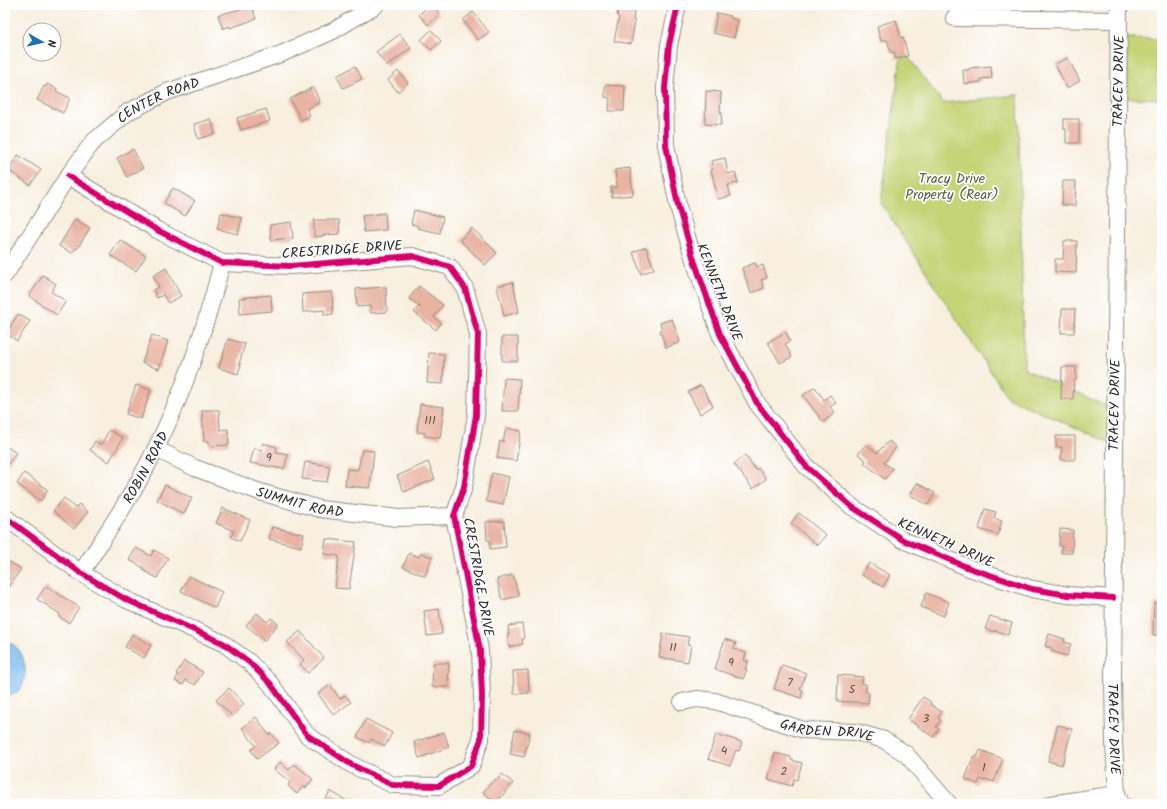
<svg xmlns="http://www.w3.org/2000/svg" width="1167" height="809" font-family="Kalam,sans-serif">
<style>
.green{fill:#c4d476;stroke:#788050}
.water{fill:#7cbcf0;stroke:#54748e}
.building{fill:#e9b2a1}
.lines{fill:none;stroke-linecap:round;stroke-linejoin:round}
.minor-casing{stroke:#928d84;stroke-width:18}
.minor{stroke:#fff;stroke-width:16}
.cycleway-casing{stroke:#fff;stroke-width:8}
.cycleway{stroke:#d6006c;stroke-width:6}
.labels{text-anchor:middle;stroke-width:3.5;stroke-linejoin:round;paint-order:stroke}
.number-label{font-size:12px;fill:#5a4d48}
.street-label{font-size:14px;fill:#2b2b2b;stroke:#fff}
.park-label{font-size:14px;fill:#595e42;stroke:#fff}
</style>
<rect width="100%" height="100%" fill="#fff"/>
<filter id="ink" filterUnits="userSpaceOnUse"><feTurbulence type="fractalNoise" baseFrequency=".025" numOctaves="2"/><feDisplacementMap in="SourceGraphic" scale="8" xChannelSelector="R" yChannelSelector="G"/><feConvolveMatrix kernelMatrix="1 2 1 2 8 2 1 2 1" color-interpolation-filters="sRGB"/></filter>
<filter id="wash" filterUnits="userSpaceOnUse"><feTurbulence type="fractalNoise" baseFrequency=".012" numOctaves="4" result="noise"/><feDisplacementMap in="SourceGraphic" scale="16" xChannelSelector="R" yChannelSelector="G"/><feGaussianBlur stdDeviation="0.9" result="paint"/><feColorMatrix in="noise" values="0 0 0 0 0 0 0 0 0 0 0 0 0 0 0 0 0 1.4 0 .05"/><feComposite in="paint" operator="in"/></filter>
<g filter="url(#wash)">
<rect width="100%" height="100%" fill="#f8efde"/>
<path class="green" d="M1127,38L1162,39V99L1127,98Z
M902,49L943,103L1018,95L1024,369L1113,409V444L1008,398L881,203Z"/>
<path class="water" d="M5,643C8,643 12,643 14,645C30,657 30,697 5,696Z"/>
<g id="blocks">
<path class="building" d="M429,5H432L440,14L428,25L419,15Z
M619,5H635L633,20L635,21L631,44L614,41L619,17L617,16Z
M252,6L256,19L230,28V26L223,29L218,15Z
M473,12L489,32L478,40L463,20Z
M717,13L731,16V18L738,20L734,38L713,33Z
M896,20L901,38L903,37L908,56L896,59L894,52L891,53L887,40L881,41L877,26Z
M431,30L441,41L431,50L421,40Z
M400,34L411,48L387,66L376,52Z
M1068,58L1080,81L1067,88L1055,64Z
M355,66L362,79L343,88L337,76Z
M991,66L992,78L981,79V82L964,84L963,70H969L970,68Z
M398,71L408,83L398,92L388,80Z
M47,84L57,89L56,91L70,98L63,113L37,100L44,86L46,87Z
M605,85L625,86L624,111H609L610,98L605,97Z
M313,87L320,102L307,109L310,116L301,120L290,99Z
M706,91L721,92L720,112H722L721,125L705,124Z
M266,109L270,121L241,130L237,118Z
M211,119L215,134L198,139L194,124Z
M1064,119H1079V143H1066V129H1064Z
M133,149L143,168L127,177L117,158Z
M18,155L41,170L30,185L8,170Z
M725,158L728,174L735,172L738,183L728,185L731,196L718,199L711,169H713L711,161Z
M630,168L633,195L612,197L611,187H617L615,170Z
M1063,181H1076L1075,206L1062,205Z
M173,188L195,201L185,216L164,203Z
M414,210L443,217L440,233L417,228L418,226L411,224Z
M221,213L242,218L238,234L217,229Z
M385,213L386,230L364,232L362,216Z
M75,219L90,228L77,249L76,248L72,253L59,246Z
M314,220H339L340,234L323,235V236L314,237Z
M291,222L293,238L271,240L270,225Z
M472,228L497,253L485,265L460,240Z
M120,240L146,256L136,271L110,255Z
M1064,241H1077L1076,273L1055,272V259H1063Z
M646,247L654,269L641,274L633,252Z
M755,263L757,267L763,265L767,278L761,280L764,288L751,293L742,268Z
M166,268L181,296L168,303L163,295L157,298L153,290L159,287L153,276Z
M43,275L56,284L51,292L66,301L57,315L29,296Z
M513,282L519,312L504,316L497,286Z
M419,286L443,305L434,317L441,323L436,330L414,312L419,306L421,308L409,298Z
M386,287L387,312L371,313V306L357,307L356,289Z
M332,292L333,314L324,315V310L303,312L302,294Z
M271,295L272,311L240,314L239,298Z
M1062,309H1075L1074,333H1061Z
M18,314L30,321L17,341L6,333Z
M672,319L680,342L666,348L660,331L662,330L660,323Z
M786,332L790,341L785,344L792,357L780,363L768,342Z
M152,335L168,341L159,369L142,363Z
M502,337H518V361H502Z
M228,339L245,344L239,364H241L238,374L219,368Z
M429,353L444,354L443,384L427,383Z
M1062,367H1076V381H1074L1073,399H1061Z
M504,378L520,379L518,411H502Z
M136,385L151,390L141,419L126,414Z
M701,385L713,406L700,414L688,392Z
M815,387L824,400L830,395L836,403L830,407L835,413L823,422L803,395Z
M420,404L444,407L440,438L425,436V433L417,432Z
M202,410H219L220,430L228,429L229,445L209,446V441H204Z
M506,428L521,431L516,461L497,458L500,441L503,442Z
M109,430L123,438L109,462L90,450L95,441L101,445Z
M1056,436H1075V460H1061L1062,447H1056Z
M889,441L896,447L884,463L893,469L885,479L864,463L866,461L858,454L866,444L877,453Z
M263,443L277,447L276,452L288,454L284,469L250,463L254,448L262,450Z
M5,445L16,453L5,468Z
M362,450L374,451L370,488L345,486L347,469L358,470Z
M745,455L756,470L758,468L766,479L753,489L734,464Z
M305,462L330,466L327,482L302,479Z
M428,462L435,479L404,492L397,476Z
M24,473L48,490L41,501L17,484Z
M492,473L509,477L503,505L486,501Z
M917,483L935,493L928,505L910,495Z
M165,485L192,498L184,514L157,500Z
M64,498L75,508L79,504L88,512L74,529L53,511Z
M223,508L250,520L240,541L231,537L234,531L216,523Z
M985,509L996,512L994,518L1002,521L998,535L979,529Z
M799,513L826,535L817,545L791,523Z
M504,521L506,547L490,549V540H487L486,522Z
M272,527L304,534L301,547L269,539Z
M1060,529L1073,530L1072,553H1061L1062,546H1059Z
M326,539L356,542L349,589L335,588L339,556L324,554Z
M136,548L151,556L154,550L168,558L157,578L143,570L144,568L129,560Z
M409,553L419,557L421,553L432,557L425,576L403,567Z
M5,559L21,569L5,593Z
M869,563L890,575L883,587L862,575Z
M513,575L519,596L502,600L497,579Z
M189,576L222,592L215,608L181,591Z
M46,586L79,607L69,623L59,617L60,614L37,599Z
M926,593L949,602L944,616L921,607Z
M1154,603H1162V635H1153Z
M439,609L442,634L427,636L424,611Z
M257,613L267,622L271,618L278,624L264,641L246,625Z
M990,616L1012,623L1008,635L995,630V632L985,629Z
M522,624L524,639H522L523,644L509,647L507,635H509L508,626Z
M300,631L324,658L308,673L300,664L304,660L287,642Z
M663,633L689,637L687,644L691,645L688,662L659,657Z
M132,634L151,645L144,658L125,647Z
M1049,634L1065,639L1064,642L1071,644L1067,656L1051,651L1052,648L1045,646Z
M725,639L736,643L734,649L746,653L744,660L748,661L745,669H747L743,679L715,669Z
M184,661L203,672L195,685L186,680L183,685L175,681L178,675L176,674Z
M433,663H449L448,687H432Z
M782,665L806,673L800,689L803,690L801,698L774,689Z
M528,670L529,693L514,694L513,671Z
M838,675L863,677L862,684H866V692L869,693L868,703L837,701Z
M330,685L340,699L345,695L351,702L334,715L318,694Z
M229,688L244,704L232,716L216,700Z
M923,697L931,702L930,704L942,712L938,718L941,720L936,727L939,729L933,737L908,719Z
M256,717L269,735L271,733L279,743L257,759L251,750L256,746L242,728Z
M366,719L392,733L385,746L371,739L369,743L357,737Z
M1058,725L1072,729L1062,765L1048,761Z
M515,730L530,733L524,757L510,754Z
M444,732L449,747L419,758L414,742Z
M716,734L742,742L739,751L736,750L730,766L708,759Z
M980,750L1003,759L994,782L985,779V781L980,779L978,784L965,779L974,756L977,757Z
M775,753L791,757V760L802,763L797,780L794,779L792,786L768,779Z
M280,762L289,770L294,764L313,779L305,788L303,786L297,794L288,786L290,782L274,769Z
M502,774L513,783L496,803L483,792L495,779L496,781Z
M330,791L352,804H323Z"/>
</g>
</g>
<g filter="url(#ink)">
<use href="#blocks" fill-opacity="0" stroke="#928d84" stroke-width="1"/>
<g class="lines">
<g class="minor-casing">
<g id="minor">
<path d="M678,5L669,45L665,88L666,145L678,206L694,260L720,334L757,403L806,466L851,506L903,540L969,568L1032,589L1068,595L1113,598"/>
<path id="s1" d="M1119,5L1113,678L1114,743L1117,794L1121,804"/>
<path d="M954,18L1118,20"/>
<path id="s2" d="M5,275L68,176L93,142L128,112L167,92L281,54L333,31L376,5"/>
<path id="s3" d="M156,449L195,468L260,492L320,509L398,518L454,516"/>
<path d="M5,517L81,573L125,599L223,643L249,662L270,683L307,735L352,765L393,785L439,786L471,766L481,739L482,695L480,650L454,516L464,487L476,415L478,334L465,288L450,267L412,256L291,266L222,263L157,230L68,176"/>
<path id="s4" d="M81,573C107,532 135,492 156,448C185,390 206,326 222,263"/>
<path id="s5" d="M682,702L697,699L715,701L804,730L856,732L884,740L906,754L949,804"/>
<path d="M1051,804L1117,794"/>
</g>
</g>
<use href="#minor" class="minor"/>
<g class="cycleway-casing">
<path id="cycleway" d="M678,5L669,45L665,88L666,145L678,206L694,260L720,334L757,403L806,466L851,506L903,540L969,568L1032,589L1068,595L1113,598
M5,517L81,573L125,599L223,643L249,662L270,683L307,735L352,765L393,785L439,786L471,766L481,739L482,695L480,650L454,516L464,487L476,415L478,334L465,288L450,267L412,256L291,266L222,263L157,230L68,176"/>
</g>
<use href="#cycleway" class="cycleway"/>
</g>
</g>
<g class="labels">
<g class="number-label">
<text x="430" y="424">111</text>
<text x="269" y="461">9</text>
<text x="673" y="651">11</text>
<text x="731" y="666">9</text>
<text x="790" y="686">7</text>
<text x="852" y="693">5</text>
<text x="926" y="722">3</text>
<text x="724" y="754">4</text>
<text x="984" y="771">1</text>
<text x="784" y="775">2</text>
</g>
<g class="street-label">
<text transform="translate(1118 81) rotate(-89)" y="5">TRACEY DRIVE</text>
<text dy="5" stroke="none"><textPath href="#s2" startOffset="238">CENTER ROAD</textPath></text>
<text transform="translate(342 249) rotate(-4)" y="5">CRESTRIDGE DRIVE</text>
<text transform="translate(720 292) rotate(69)" y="5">KENNETH DRIVE</text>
<text transform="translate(1114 405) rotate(-89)" y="5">TRACEY DRIVE</text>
<text dy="5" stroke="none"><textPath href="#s4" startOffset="124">ROBIN ROAD</textPath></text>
<text dy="5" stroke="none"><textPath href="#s3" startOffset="154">SUMMIT ROAD</textPath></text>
<text transform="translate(946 542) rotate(24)" y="5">KENNETH DRIVE</text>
<text transform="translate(479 577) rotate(80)" y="5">CRESTRIDGE DRIVE</text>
<text dy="5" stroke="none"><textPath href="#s1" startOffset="724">TRACEY DRIVE</textPath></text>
<text dy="5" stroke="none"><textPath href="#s5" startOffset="150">GARDEN DRIVE</textPath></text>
</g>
<g class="park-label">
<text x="952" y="183">Tracy Drive<tspan x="952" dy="16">Property (Rear)</tspan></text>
</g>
</g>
<rect width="1167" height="809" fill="none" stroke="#fff" stroke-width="20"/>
<g transform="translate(42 42) rotate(98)"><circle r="19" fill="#ffffff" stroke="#aaaaaa"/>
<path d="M0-3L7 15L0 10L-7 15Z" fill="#1f6fb2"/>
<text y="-6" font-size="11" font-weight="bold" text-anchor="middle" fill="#2b2b2b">N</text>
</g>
</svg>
